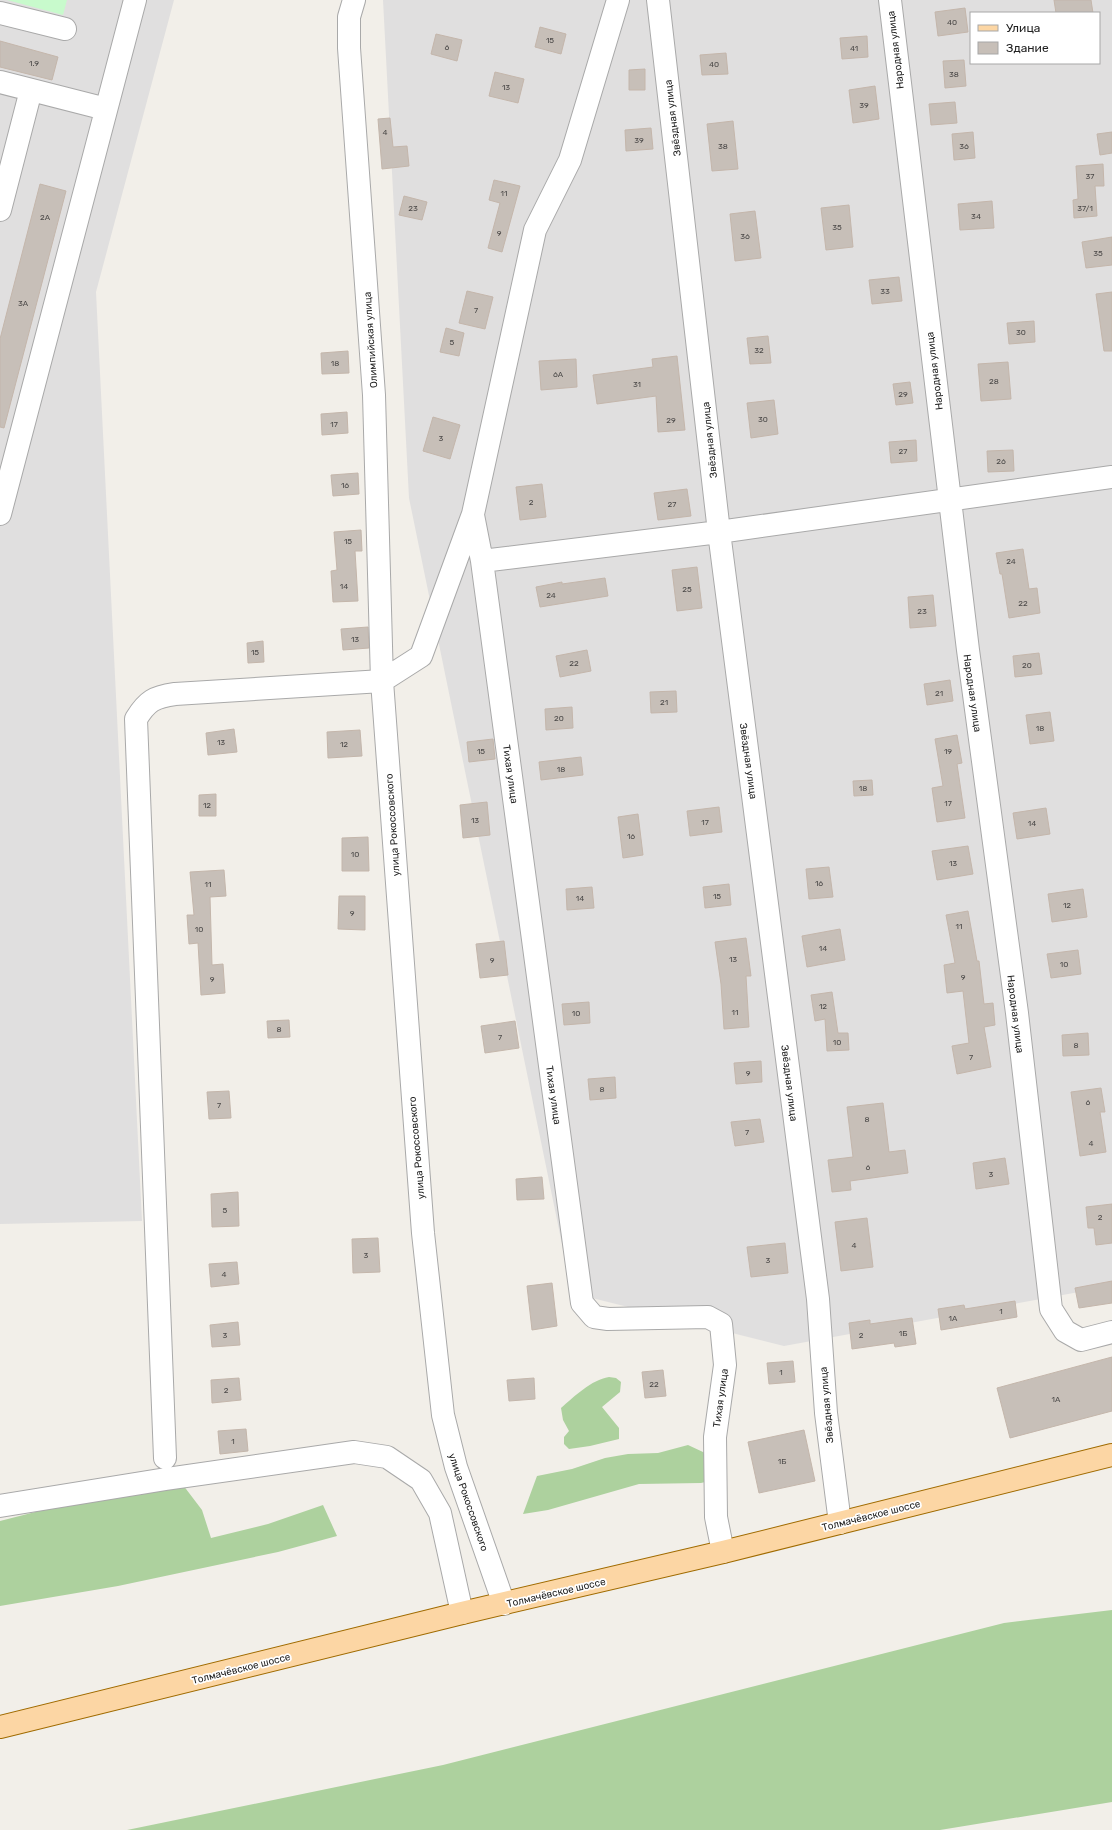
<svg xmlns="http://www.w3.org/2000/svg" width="1112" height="1830" font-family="Rubik,sans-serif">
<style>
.residential{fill:#e0dfdf;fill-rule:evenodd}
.forest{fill:#add19e}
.park{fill:#c8facc}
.building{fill:#c7bfb8;stroke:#c4b6ab}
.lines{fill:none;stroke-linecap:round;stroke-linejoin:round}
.minor-casing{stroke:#a9a9a9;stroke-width:24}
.major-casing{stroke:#a06b00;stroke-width:24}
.minor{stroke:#fff;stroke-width:22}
.major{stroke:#fcd6a4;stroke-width:22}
.labels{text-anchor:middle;stroke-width:3.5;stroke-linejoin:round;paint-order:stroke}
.number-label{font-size:8px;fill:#4b4948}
.street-label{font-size:10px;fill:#222;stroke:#fff}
</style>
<rect width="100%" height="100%" fill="#f2efe9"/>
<path class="residential" d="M0,0H174L96,292L142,1221L0,1224Z
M383,0H1112V1286L784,1346L572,1293L409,498ZM971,13H1099V63H971Z"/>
<path class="forest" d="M609,1377L616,1378L621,1382L620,1392L602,1407L619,1428V1439L590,1446L569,1449L564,1444V1437L569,1431L563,1420L561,1408C575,1396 591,1380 609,1377Z
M688,1445L718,1459L714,1480L701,1483L639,1484L548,1510L523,1514L537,1476L572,1469L605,1458L628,1454L658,1453Z
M183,1485L202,1510L211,1538L268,1524L323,1505L337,1536L278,1552L118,1586L0,1606V1521L47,1509Z
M1112,1610V1802L940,1830H127L443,1765L1004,1623Z"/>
<path class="park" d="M7,0H67L63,15Z"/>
<path class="building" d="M1054,0H1091L1093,13H1056Z
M965,8L968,32L938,36L935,12Z
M540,27L566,34L561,54L535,47Z
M436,34L462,40L457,61L431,54Z
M867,36L868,57L842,59L840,38Z
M0,41L58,57L52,80L0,67Z
M726,53L728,74L702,75L700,55Z
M964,60L966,86L945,88L943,61Z
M645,69V90H629V70Z
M495,72L524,79L518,103L489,96Z
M875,86L879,119L853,123L849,90Z
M955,102L957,123L931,125L929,104Z
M390,118L393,147L407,146L409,166L382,169L378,119Z
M733,121L738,169L712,171L707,124Z
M651,128L653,149L626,151L625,130Z
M973,132L975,158L954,160L952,134Z
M1112,132V153L1100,155L1097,134Z
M1103,164L1104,186H1095L1097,216L1074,218L1073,200L1078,199L1076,166Z
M494,180L520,186L502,252L488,248L500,203L489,200Z
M40,184L66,191L4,428L0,427V339Z
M404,196L427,202L422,220L399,215Z
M992,201L994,228L960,230L958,204Z
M849,205L853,247L826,250L821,208Z
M755,211L761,258L735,261L730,214Z
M1112,237V265L1086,268L1082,242Z
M899,277L902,301L872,304L869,280Z
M467,291L493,297L485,329L459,323Z
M1112,292V351H1104L1096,294Z
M1034,321L1035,342L1009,344L1007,323Z
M446,328L464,333L459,356L440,352Z
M768,336L771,363L750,364L747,338Z
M348,351L349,373L322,374L321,353Z
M677,356L685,430L658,432L656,396L597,404L593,375L653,367L652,359Z
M576,359L577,387L541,390L539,361Z
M1008,362L1011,399L981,401L978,364Z
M910,382L913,403L896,405L893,384Z
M774,400L778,434L751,438L747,403Z
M347,412L348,433L322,435L321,414Z
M433,417L460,425L450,459L423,451Z
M916,440L917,461L891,463L889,442Z
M1013,450L1014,471L988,472L987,451Z
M358,473L359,494L333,496L331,475Z
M542,484L546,517L520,520L516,487Z
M687,489L691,516L658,520L654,493Z
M361,530L362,551H355L358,601L333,602L331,571L337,570L334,532Z
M1023,549L1029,589L1037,588L1040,613L1009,618L1002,574H1000L996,553Z
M697,567L702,608L677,611L672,570Z
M605,578L608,596L540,607L536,587L562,582V584Z
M933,595L936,626L910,628L908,597Z
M368,627L369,648L343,650L341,629Z
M263,641L264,662L248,663L247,643Z
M587,650L591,671L560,677L556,656Z
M1039,653L1042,674L1015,677L1013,656Z
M950,680L953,701L927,705L924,684Z
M676,691L677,712L651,713L650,692Z
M572,707L573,728L546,730L545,709Z
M1050,712L1054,741L1030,744L1026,715Z
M234,729L237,752L208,755L206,733Z
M360,730L362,756L328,758L327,732Z
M957,735L962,763L957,764L965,818L937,822L932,788L943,786L935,739Z
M493,739L495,759L469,762L467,742Z
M581,757L583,775L541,780L539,762Z
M872,780L873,795L854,796L853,781Z
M216,794V816H199V795Z
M487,802L490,835L463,838L460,805Z
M719,807L722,832L690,836L687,811Z
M1046,808L1050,834L1017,839L1013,813Z
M638,814L643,855L623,858L618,817Z
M368,837L369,871H342V838Z
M968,846L973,874L937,880L932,851Z
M829,867L833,897L809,899L806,869Z
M224,870L226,896L210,897L212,965L223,964L225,993L201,995L198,943L189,944L187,915H194L190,872Z
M729,884L731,905L705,908L703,887Z
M592,887L594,908L567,910L566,889Z
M1083,889L1087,917L1052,922L1048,894Z
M339,896H365V930L338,929Z
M968,911L977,961H979L984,1004L993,1003L995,1025L984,1027L991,1067L957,1074L952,1046L969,1043L963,991L947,993L944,965L955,963L946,915Z
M840,929L845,960L807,967L802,936Z
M746,938L751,976H746L749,1027L724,1029L721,984L715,942Z
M504,941L508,975L480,978L476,944Z
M1078,950L1081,974L1051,978L1047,954Z
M832,992L838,1033H848L849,1050L827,1051L825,1019L815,1021L811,995Z
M589,1002L590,1023L564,1025L562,1004Z
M289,1020L290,1037L268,1038L267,1021Z
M515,1021L519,1048L485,1053L481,1026Z
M1088,1033L1089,1055L1063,1056L1062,1035Z
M761,1061L762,1082L736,1084L734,1063Z
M615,1077L616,1098L590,1100L588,1079Z
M1101,1088L1105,1112H1100L1106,1152L1080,1156L1071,1092Z
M229,1091L231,1118L209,1119L207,1092Z
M883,1103L889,1152L905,1150L908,1173L850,1181L851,1190L832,1192L828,1160L853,1157L847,1107Z
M760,1119L764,1142L735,1146L731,1122Z
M1005,1158L1009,1184L976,1189L973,1163Z
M542,1177L544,1199L517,1200L516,1179Z
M238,1192L239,1226L212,1227L211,1194Z
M1112,1204V1243L1096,1245L1094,1228H1088L1086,1207Z
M867,1218L873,1267L841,1271L835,1222Z
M378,1238L380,1272L353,1273L352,1239Z
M785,1243L788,1273L751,1277L747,1247Z
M237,1262L239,1284L211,1287L209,1264Z
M1112,1281V1303L1079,1308L1075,1288Z
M552,1283L557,1326L532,1330L527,1286Z
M1015,1301L1017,1317L941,1330L938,1309L964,1305L965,1309Z
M912,1318L916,1344L895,1347L894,1343L852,1349L849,1323L870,1320V1324Z
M238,1322L240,1345L212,1347L210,1325Z
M1112,1357V1411L1010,1438L997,1388Z
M793,1361L795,1382L769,1384L767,1363Z
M663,1370L666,1396L645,1398L642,1372Z
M239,1378L241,1400L212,1403L211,1380Z
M534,1378L535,1399L509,1401L507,1380Z
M246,1429L248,1451L220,1454L218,1431Z
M804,1430L815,1481L759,1493L748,1442Z"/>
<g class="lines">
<g class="minor-casing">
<path id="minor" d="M354,0L349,17V48L374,395L382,681L423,1233L443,1415L456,1467L504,1604
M658,0L719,532L818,1299L826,1413L840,1523
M890,0L968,650L1017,1013L1051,1309L1065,1331L1081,1340L1112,1332
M0,13L65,29
M0,82L106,109
M0,210L31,90
M0,514L135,0
M473,515L482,561L582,1303L594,1317L608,1319L708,1317L721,1324L725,1365L715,1437L716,1517L723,1552
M482,561L719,532L1112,477
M165,1458L136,719C147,701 154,697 175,694L382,681L421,656L473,514L535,230L570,160L618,0
M0,1506L166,1479L354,1452L387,1457L421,1480L440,1513L462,1613"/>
</g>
<g class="major-casing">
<path id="major" d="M0,1727L462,1613L723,1552L1112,1455"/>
</g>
<use href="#minor" class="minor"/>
<use href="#major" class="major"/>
</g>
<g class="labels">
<g class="number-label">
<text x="952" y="25">40</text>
<text x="550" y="43">15</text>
<text x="447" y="50">6</text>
<text x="854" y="51">41</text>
<text x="34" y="66">1.9</text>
<text x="714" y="67">40</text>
<text x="954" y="77">38</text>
<text x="506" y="90">13</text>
<text x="864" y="108">39</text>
<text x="385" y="135">4</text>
<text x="639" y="143">39</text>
<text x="723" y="149">38</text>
<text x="964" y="149">36</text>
<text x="1090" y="179">37</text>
<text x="504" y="196">11</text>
<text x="413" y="211">23</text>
<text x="1085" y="211">37/1</text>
<text x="976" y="219">34</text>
<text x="45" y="220">2А</text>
<text x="837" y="230">35</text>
<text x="499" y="236">9</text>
<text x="745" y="239">36</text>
<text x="1098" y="256">35</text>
<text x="885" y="294">33</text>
<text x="23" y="306">3А</text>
<text x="476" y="313">7</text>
<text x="1021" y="335">30</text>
<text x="452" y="345">5</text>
<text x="759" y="353">32</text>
<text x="335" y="366">18</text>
<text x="558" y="377">6А</text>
<text x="994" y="384">28</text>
<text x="637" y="387">31</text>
<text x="903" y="397">29</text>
<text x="763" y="422">30</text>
<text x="671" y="423">29</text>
<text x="334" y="427">17</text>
<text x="441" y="441">3</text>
<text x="903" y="454">27</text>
<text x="1001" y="464">26</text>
<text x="345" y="488">16</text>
<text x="531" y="505">2</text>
<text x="672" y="507">27</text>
<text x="348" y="544">15</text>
<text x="1011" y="564">24</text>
<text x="344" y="589">14</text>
<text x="687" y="592">25</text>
<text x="551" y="598">24</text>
<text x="1023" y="606">22</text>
<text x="922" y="614">23</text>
<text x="355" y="642">13</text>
<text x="255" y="655">15</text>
<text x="574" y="666">22</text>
<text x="1027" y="668">20</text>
<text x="939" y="696">21</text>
<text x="664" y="705">21</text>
<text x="559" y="721">20</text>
<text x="1040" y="731">18</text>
<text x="221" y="745">13</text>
<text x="344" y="747">12</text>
<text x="481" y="754">15</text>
<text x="948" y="754">19</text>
<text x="561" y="772">18</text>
<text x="863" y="791">18</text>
<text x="948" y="806">17</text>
<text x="207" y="808">12</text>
<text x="475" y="823">13</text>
<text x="705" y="825">17</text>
<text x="1032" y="826">14</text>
<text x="631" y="839">16</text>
<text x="355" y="857">10</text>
<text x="953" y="866">13</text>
<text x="819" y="886">16</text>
<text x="208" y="887">11</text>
<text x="717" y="899">15</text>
<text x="580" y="901">14</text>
<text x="1067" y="908">12</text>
<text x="352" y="916">9</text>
<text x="959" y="929">11</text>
<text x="199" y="932">10</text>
<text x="823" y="951">14</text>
<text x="733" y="962">13</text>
<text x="492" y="963">9</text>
<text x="1064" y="967">10</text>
<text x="963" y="980">9</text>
<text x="212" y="982">9</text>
<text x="823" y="1009">12</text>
<text x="735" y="1015">11</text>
<text x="576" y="1016">10</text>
<text x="279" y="1032">8</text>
<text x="500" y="1040">7</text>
<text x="837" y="1045">10</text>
<text x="1076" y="1048">8</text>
<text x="971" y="1060">7</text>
<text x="748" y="1076">9</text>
<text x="602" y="1092">8</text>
<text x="1088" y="1105">6</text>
<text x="219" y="1108">7</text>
<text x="867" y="1122">8</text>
<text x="747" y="1135">7</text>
<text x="1091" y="1146">4</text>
<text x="868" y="1170">6</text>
<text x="991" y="1177">3</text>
<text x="225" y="1213">5</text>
<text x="1100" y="1220">2</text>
<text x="854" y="1248">4</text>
<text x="366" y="1258">3</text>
<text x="768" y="1263">3</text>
<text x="224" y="1277">4</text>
<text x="1001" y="1314">1</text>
<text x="953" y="1321">1А</text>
<text x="903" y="1336">1Б</text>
<text x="225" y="1338">3</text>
<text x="861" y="1338">2</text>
<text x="781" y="1375">1</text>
<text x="654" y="1387">22</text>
<text x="226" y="1393">2</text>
<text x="1056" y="1402">1А</text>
<text x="233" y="1444">1</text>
<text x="782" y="1464">1Б</text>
</g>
<g class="street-label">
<text transform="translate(895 50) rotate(-97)" y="4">Народная улица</text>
<text transform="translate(672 118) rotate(-97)" y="4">Звёздная улица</text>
<text transform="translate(370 340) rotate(-94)" y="4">Олимпийская улица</text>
<text transform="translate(934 371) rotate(-97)" y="4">Народная улица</text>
<text transform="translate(709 440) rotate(-96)" y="4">Звёздная улица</text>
<text transform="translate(973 693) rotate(82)" y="4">Народная улица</text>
<text transform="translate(749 761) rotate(82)" y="4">Звёздная улица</text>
<text transform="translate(511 774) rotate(82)" y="4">Тихая улица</text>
<text transform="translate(392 825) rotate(-94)" y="4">улица Рокоссовского</text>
<text transform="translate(1016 1014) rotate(83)" y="4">Народная улица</text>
<text transform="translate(790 1083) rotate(83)" y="4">Звёздная улица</text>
<text transform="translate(554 1095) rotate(82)" y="4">Тихая улица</text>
<text transform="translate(416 1148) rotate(-95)" y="4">улица Рокоссовского</text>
<text transform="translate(720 1398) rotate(-82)" y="4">Тихая улица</text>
<text transform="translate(826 1405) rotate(-95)" y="4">Звёздная улица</text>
<text transform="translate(469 1502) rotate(71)" y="4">улица Рокоссовского</text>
<text transform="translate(871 1515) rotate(-14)" y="4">Толмачёвское шоссе</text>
<text transform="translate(556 1592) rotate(-13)" y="4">Толмачёвское шоссе</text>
<text transform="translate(241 1668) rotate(-14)" y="4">Толмачёвское шоссе</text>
</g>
</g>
<rect x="970" y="12" width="130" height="52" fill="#ffffff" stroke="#a7a7a7"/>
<rect x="978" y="25" width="20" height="6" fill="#fcd6a4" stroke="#a7a7a7"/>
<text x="1006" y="32" font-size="12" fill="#222222">Улица</text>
<rect x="978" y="42" width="20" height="12" fill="#c7bfb8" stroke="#a7a7a7"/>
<text x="1006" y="52" font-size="12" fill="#222222">Здание</text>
</svg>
